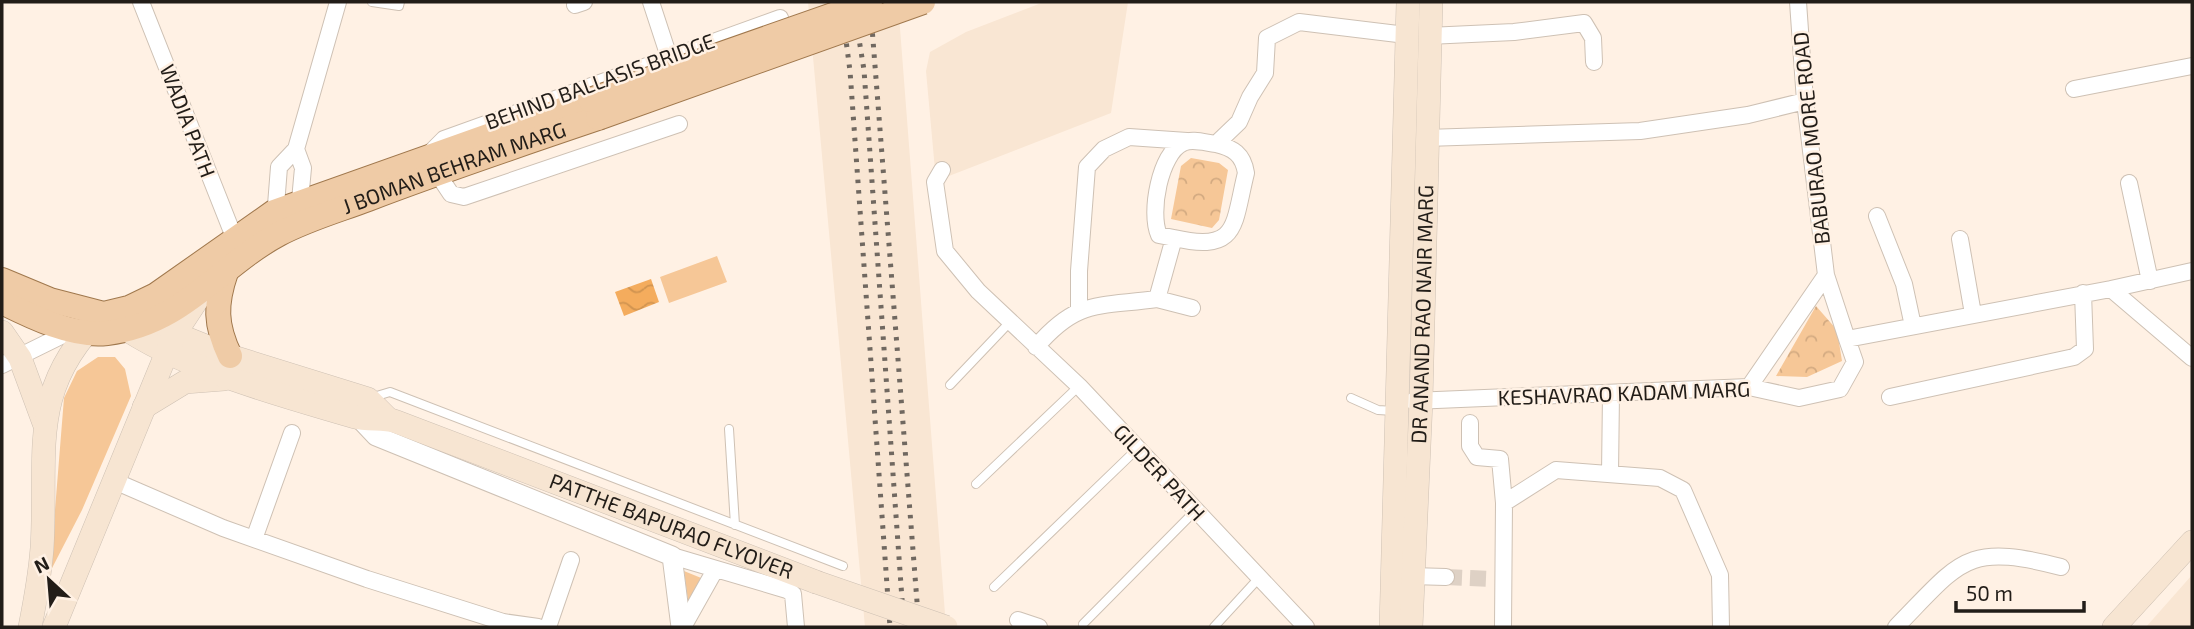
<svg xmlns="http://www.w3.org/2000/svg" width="2194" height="629" font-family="'Exo 2',sans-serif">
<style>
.built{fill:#f9e6d3}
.green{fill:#f6c797}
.park{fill:url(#park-crowns)}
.water{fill:url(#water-waves)}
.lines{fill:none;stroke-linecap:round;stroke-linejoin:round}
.minor-tunnel{stroke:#ded1c5;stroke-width:16;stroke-dasharray:16 8;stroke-linecap:butt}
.service-casing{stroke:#cec1b4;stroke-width:10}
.minor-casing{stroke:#cec1b4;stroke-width:18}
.tertiary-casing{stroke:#cec1b4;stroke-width:21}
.secondary-casing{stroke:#cec1b4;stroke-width:24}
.primary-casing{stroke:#a0784d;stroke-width:26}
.service{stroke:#fff;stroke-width:8}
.minor{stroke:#fff;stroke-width:16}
.tertiary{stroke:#fff;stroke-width:19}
.secondary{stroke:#f7e5d2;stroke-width:23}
.primary{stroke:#efcba6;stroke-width:24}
.rail{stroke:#706860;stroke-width:5;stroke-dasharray:3.5 7;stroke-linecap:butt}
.secondary-bridge-casing{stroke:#cec1b4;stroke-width:24;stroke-linecap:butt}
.primary-bridge-casing{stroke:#a0784d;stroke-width:26;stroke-linecap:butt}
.secondary-bridge{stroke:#f7e5d2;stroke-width:23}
.primary-bridge{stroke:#efcba6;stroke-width:24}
.labels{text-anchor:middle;stroke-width:5;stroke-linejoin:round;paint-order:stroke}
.street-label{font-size:21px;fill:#221d18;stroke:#fff1e4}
</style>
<defs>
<pattern id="park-crowns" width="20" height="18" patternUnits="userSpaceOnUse" patternTransform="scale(1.75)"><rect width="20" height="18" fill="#f6c797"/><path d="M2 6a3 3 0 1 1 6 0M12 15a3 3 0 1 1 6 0" fill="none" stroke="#d3aa81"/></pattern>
<pattern id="water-waves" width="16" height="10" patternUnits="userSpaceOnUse" patternTransform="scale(1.75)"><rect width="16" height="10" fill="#f4ac5d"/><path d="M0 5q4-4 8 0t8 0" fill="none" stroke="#d19450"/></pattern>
</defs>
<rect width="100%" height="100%" fill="#fff1e4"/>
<path class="built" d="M808,2H898L946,627H865Z
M1044,2H1128L1111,113L936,181L926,71L930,52L966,32Z
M2192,575V627H2146Z"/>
<path class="green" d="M717,256L727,282L669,303L660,277Z
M98,357H115L125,369L131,396L82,510L50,572L64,398L77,371Z
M684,571L711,582L689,608Z"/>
<path class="park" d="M1191,158L1219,163L1228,170L1219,220L1212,228L1171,219L1181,166Z
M1816,306L1837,330L1842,361L1807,377L1776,376Z"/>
<path class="water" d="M651,279L659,302L624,316L615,292Z"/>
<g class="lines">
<path class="minor-tunnel" d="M1446,577L1492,579"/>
<g class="service-casing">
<path id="service" d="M372,2L399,6L400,2
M950,385L1009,323
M370,398L390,392L843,566
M1351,398L1378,410L1394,411
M729,429L735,525
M976,484L1079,386
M994,587L1137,449
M1083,624L1195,511
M1214,627L1258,579"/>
</g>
<g class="minor-casing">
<path id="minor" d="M141,2L238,247
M651,2L669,57
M575,5L584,2
M1428,36L1514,32L1584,23L1593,38L1594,62
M2074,89L2192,66
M1426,138L1640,131L1748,115L1805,101
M296,149L303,168L299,211
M429,154L444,139L780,18
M942,170L935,182L945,251L978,291L1079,386L1306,627
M437,173L451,194L464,197L679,124
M2129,183L2150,281
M1877,216L1904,284L1913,326
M275,218L279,167L296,149L338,2
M1174,238C1239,253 1233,225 1246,173C1243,154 1233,148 1216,144
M1960,239L1973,314
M1826,275L1847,339
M2111,289L2192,271
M1157,299L1192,308
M1079,309V271L1087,167L1104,149L1129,137L1187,141
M1036,347C1077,299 1098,307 1157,299L1174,238L1159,235C1149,213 1160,153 1183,143C1192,138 1206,143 1216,144L1239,122L1250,97L1265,73L1267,38L1299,22L1406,35
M2,365L73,330
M1749,387L1826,275L1805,101L1798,2
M1890,397L2074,357L2085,349L2083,293
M1413,401L1749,387L1799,398L1840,389L1855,362L1847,339L2111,289L2192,358
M1470,423V446L1477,457L1500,459L1504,503
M1610,474L1611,393
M112,480L223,528L367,579L503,622L538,627
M254,539L292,433
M672,556L787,590L793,594L796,627
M1411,576L1446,577
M1018,620L1039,627
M548,627L571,560
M683,627L715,570
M1503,627L1504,503L1556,470L1660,478L1683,490L1720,575L1721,627
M1896,627C1961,561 1965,542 2061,567"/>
</g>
<g class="tertiary-casing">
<path id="tertiary" d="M360,419L376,436L672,556L681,627"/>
</g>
<g class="secondary-casing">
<g id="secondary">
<path d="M163,329L230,356L368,399L388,419"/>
<path d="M2,332L20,358L44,423"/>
<path d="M144,407L185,382L224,379"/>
<path id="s1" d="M30,627C35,602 40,574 42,548C48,452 26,389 104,314C175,368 271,392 355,417C369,421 383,417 397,422L816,582"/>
<path d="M54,627L174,335L201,294"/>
<path d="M1391,627L1408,2"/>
<path id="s2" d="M1411,627L1421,401L1431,2"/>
<path d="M2114,627L2192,542"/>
</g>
</g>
<g class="primary-casing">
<g id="primary">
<path d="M226,272C215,304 215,325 230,356"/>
<path d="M2,280L50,300L104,314L129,308L156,295L274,212L590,100"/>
<path id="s3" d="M2,302C32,317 73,337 107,333C183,324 219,266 279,234C307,219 339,210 368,199C444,170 521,144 598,118"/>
</g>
</g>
<use href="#service" class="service"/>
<use href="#minor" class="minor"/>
<use href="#tertiary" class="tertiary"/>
<use href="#secondary" class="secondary"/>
<use href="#primary" class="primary"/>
<path class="rail" d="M841,2L850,71L890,627
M853,2L864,70L904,627
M870,2L919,627"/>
<g class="secondary-bridge-casing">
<path id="secondary-bridge" d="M816,582L946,627"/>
</g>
<g class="primary-bridge-casing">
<path id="primary-bridge" d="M590,100L870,2
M598,118L923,2"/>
</g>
<use href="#secondary-bridge" class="secondary-bridge"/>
<use href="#primary-bridge" class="primary-bridge"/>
</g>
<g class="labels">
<g class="street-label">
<text transform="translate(600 82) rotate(-20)" y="7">BEHIND BALLASIS BRIDGE</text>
<text transform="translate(187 121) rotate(69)" y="7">WADIA PATH</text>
<text transform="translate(1812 138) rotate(-96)" y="7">BABURAO MORE ROAD</text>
<text dy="7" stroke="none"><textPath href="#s3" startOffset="499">J BOMAN BEHRAM MARG</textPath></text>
<text dy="7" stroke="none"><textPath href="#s2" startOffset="313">DR ANAND RAO NAIR MARG</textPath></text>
<text transform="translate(1624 394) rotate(-2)" y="7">KESHAVRAO KADAM MARG</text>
<text transform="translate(1159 473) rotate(47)" y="7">GILDER PATH</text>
<text dy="7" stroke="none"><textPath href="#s1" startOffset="940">PATTHE BAPURAO FLYOVER</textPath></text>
</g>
</g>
<rect width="2194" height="629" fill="none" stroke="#221d18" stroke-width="7"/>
<g transform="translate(49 580) rotate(334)" stroke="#fff1e4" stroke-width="5" paint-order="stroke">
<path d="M0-5L12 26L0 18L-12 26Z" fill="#221d18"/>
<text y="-10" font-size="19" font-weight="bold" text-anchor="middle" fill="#221d18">N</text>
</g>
<path d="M1956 601v10h128v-10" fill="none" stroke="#221d18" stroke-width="3.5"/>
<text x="1966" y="601" font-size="21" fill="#221d18" stroke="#fff1e4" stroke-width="5" paint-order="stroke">50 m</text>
</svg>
